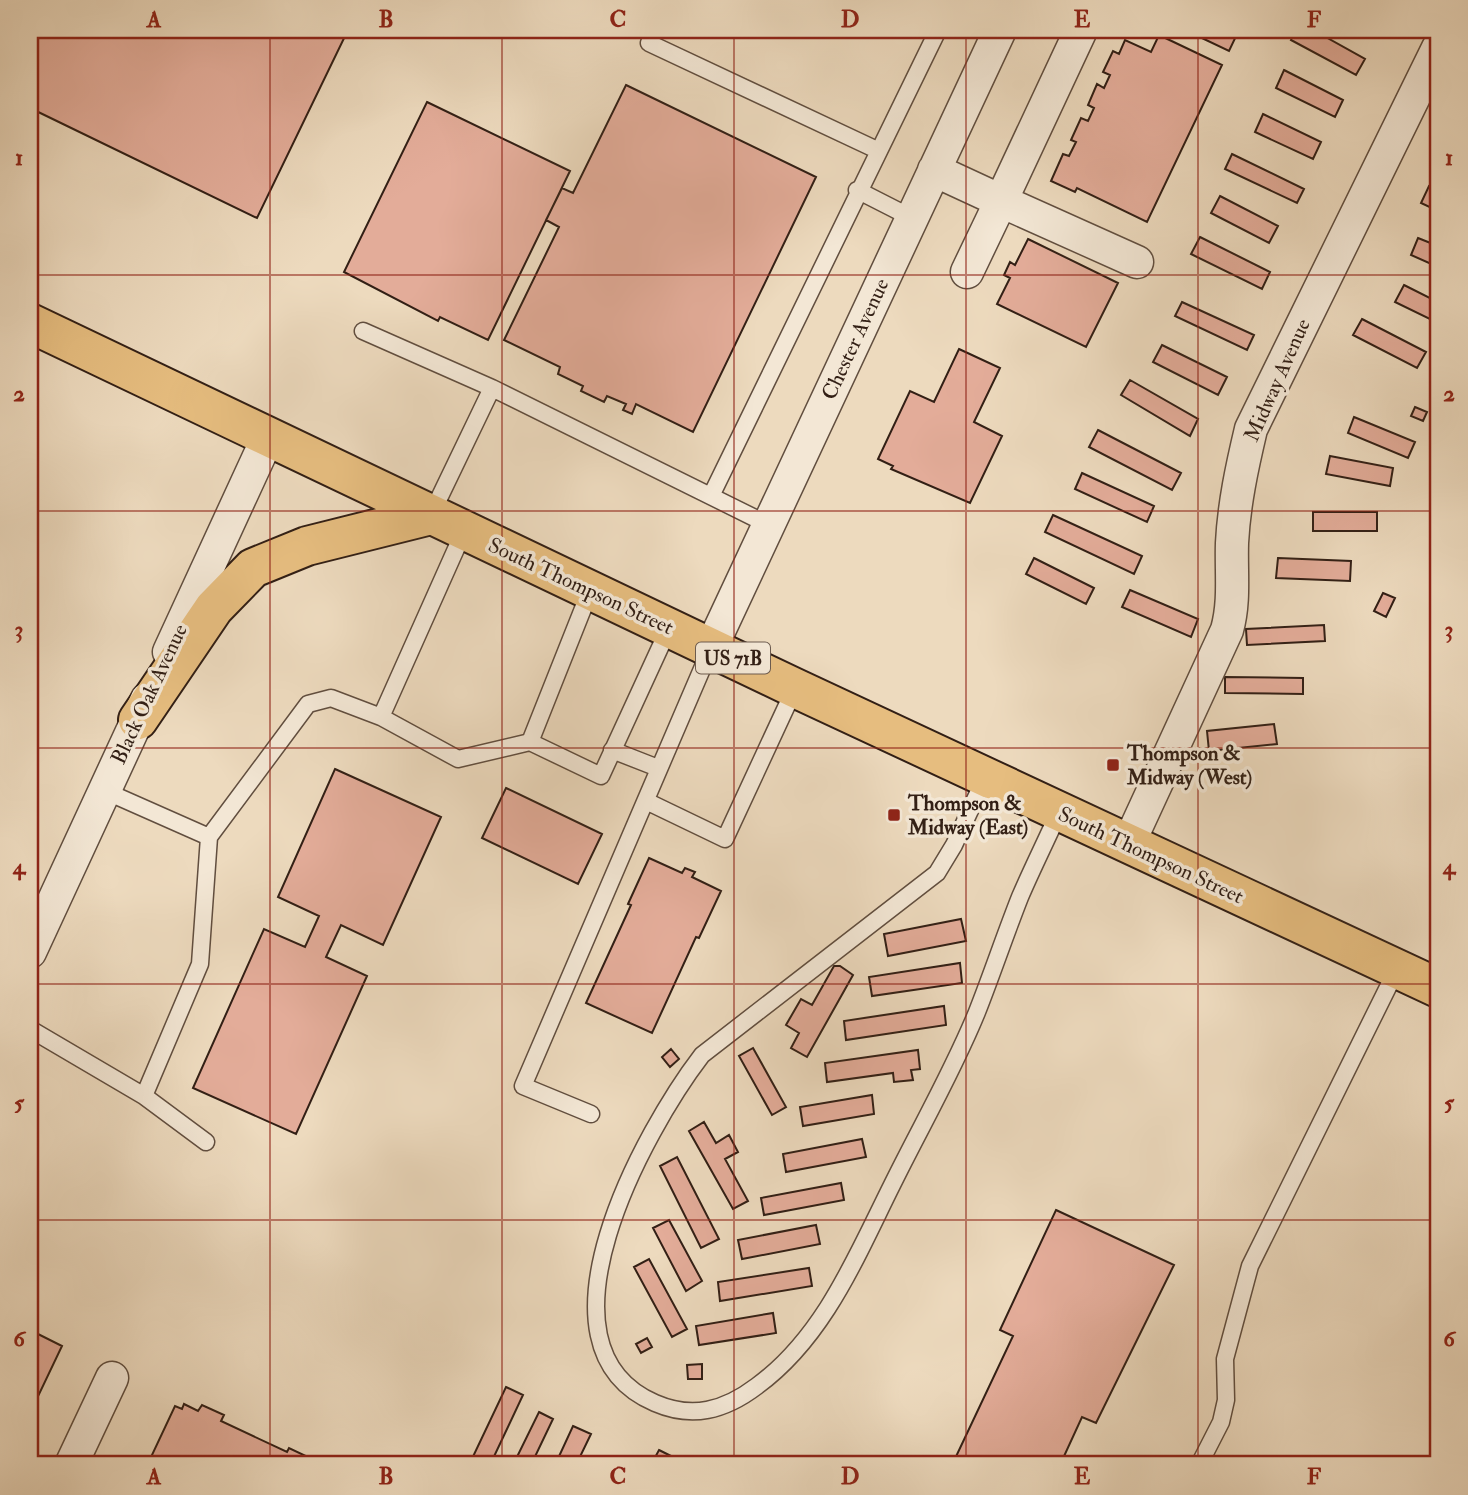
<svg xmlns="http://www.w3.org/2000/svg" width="1468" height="1495" font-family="'IM FELL Double Pica',serif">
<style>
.building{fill:#e3ac99;stroke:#321f15;stroke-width:2}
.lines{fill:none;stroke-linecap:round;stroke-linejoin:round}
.service-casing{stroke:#614e3f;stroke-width:19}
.minor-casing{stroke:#614e3f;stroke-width:35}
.trunk-casing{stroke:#321f15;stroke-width:42}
.service{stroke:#f3e7d5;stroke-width:16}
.minor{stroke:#f3e7d5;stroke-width:32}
.trunk{stroke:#e6bd7f;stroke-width:38}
.grid{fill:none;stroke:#8f2418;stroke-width:2;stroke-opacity:0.55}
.poi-dot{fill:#8f2418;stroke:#f3e7d5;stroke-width:2.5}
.labels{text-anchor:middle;stroke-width:7;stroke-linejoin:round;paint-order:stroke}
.shield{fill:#f3e7d5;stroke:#6c5b4f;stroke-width:2}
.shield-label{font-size:19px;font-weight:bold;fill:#321f15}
.street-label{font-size:21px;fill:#321f15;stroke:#f3e7d5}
.poi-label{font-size:21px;font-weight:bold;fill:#321f15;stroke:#f3e7d5;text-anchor:start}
.neatline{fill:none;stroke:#8f2418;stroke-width:2.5}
.grid-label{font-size:23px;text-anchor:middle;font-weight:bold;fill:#8f2418}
</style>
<rect width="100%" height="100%" fill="#eddabe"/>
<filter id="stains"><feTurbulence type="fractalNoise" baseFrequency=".00286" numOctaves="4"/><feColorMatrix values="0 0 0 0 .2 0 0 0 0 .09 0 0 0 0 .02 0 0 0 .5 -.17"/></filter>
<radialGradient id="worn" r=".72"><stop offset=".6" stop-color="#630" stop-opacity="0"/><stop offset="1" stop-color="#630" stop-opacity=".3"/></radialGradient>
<path class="building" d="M30,30H348L257,218L30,108Z
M1185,30H1239L1229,51Z
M1297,30H1313L1365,59L1356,75L1291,40Z
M1159,35L1222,65L1147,222L1077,188L1075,192L1051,181L1063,154L1069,156L1076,142L1071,140L1081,118L1088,121L1094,108L1088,105L1097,84L1104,88L1110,75L1103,72L1113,51L1119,54L1125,40L1151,52Z
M1284,70L1343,100L1335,117L1276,88Z
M626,85L816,177L693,432L636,404L632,414L623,410L626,404L607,396L604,402L581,391L583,386L558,374L560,367L504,340L559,227L546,220L562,188L573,193Z
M427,102L570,171L488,340L440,317L438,321L344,272Z
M1263,114L1321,142L1313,159L1255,132Z
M1232,154L1304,189L1297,203L1225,169Z
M1429,186L1438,190V211L1421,203Z
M1220,196L1278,226L1269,243L1211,213Z
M1200,237L1270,272L1262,289L1191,254Z
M1418,238L1438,246V267L1411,255Z
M1028,239L1118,283L1086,347L997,304L1010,278L1004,275L1010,262L1015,265Z
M1404,285L1438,302V323L1395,302Z
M1182,302L1254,335L1247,350L1175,316Z
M1362,319L1426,352L1417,368L1353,335Z
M1162,345L1227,377L1218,395L1153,362Z
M959,349L1000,368L974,422L1002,436L970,503L891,469L893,466L878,459L910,391L934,402Z
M1130,380L1198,419L1190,436L1121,395Z
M1415,407L1427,412L1423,421L1411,416Z
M1354,417L1415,442L1408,458L1348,433Z
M1098,430L1181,473L1172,490L1089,447Z
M1330,456L1393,468L1390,486L1326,474Z
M1082,473L1154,506L1147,522L1075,489Z
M1313,512H1377V531H1313Z
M1053,515L1142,556L1134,574L1045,532Z
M1034,558L1094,588L1086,604L1026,574Z
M1278,558L1351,561L1350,581L1276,578Z
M1130,590L1198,619L1191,637L1122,607Z
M1383,593L1395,598L1386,617L1374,611Z
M1324,625L1325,641L1247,645L1246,629Z
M1225,677L1303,678V694L1225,693Z
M1274,724L1277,744L1209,751L1207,731Z
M335,769L441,817L383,945L341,925L326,957L367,976L296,1134L193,1088L264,929L305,947L319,916L278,897Z
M506,788L602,834L578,884L482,838Z
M649,858L682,873L685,868L695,872L692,877L721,891L699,938L696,937L652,1033L586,1003L631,905L628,904Z
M961,919L966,941L888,956L884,934Z
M960,963L962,983L872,996L869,977Z
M834,966H840L853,975L807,1057L791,1048L799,1033L786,1025L801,999L812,1005Z
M944,1006L946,1025L846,1040L844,1021Z
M753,1048L786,1107L772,1115L739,1056Z
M671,1049L679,1059L670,1067L662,1057Z
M918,1050L920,1069L911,1070L913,1080L894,1082L893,1073L827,1082L825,1063Z
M872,1095L874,1114L803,1126L800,1107Z
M704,1122L716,1143L729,1135L738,1152L725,1159L748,1201L733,1209L689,1131Z
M862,1139L866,1157L786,1172L783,1154Z
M677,1157L719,1239L701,1248L660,1166Z
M841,1183L844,1200L764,1215L761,1198Z
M1056,1210L1174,1265L1096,1423L1082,1417L1060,1465H952L1013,1336L1000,1330Z
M669,1220L702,1281L686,1291L653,1228Z
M816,1225L820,1244L742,1259L738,1240Z
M649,1259L687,1329L672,1337L634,1267Z
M809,1268L812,1286L720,1301L718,1282Z
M773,1313L776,1333L699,1345L696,1326Z
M30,1330L62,1346L32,1409L30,1408Z
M647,1338L652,1347L641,1353L636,1344Z
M702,1364V1379H688L687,1365Z
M506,1387L523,1395L490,1465H469Z
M184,1404L198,1411L202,1405L224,1415L221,1421L287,1452L289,1448L310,1458L307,1464L310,1465H154L156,1460L151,1457L175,1406L182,1409Z
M539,1412L553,1419L531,1465H513Z
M573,1426L591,1434L576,1465H555Z
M659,1450L679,1460L676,1465H651Z"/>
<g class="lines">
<g class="service-casing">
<path id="service" d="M649,43L877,150
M857,190L912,218
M363,331L492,388
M711,496L938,30
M431,515L492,388L769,525
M464,531L381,717L458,759L530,742
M590,591L530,742L601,776L669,628
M612,750L658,768
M985,778L954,845L937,873L702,1055C646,1128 523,1346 655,1403C692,1419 724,1411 757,1386C824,1337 856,1257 892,1185C920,1128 953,1071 977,1012C992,974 1005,935 1020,897C1032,869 1046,841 1059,812
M105,791L209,837
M646,801L725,839L795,688
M30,1029L144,1096
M591,1114L523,1086L711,648
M206,1142L144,1096L200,964L209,837L308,704L331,698L381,717
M1199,1465L1221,1422L1226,1400L1225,1359L1250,1266L1397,969"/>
</g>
<g class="minor-casing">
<path id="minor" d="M1081,30L1001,201L1137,262
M934,170L1001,201L967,272
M711,648L1000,30
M169,652L268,437
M1128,845L1227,630C1235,601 1231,573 1232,543C1234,504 1242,467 1251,429L1438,48
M30,952L147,699
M71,1465L112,1378"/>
</g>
<g class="trunk-casing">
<path id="trunk" d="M30,323L795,688L1438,988
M138,720L214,608L253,568L307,546L431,515"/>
</g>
<use href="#service" class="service"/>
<use href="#minor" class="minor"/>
<use href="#trunk" class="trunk"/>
</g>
<path class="grid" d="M270,30V1465M502,30V1465M734,30V1465M966,30V1465M1198,30V1465M30,275H1438M30,511H1438M30,748H1438M30,984H1438M30,1220H1438"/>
<g class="poi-dot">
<rect x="1106" y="758" width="14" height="14" rx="3.5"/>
<rect x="887" y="808" width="14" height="14" rx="3.5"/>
</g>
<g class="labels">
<rect class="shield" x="696" y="642.5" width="74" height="31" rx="5"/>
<g class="shield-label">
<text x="733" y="665">US 71B</text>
</g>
<g class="street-label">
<text transform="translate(855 339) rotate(-65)" y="7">Chester Avenue</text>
<text transform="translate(1277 380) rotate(-66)" y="7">Midway Avenue</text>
<text transform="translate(581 586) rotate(25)" y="7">South Thompson Street</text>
<text transform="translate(149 694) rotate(-65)" y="7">Black Oak Avenue</text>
<text transform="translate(1151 855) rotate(25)" y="7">South Thompson Street</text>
</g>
<g class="poi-label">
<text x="1127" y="760">Thompson &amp;<tspan x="1127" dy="24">Midway (West)</tspan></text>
<text x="908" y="810">Thompson &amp;<tspan x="908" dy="24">Midway (East)</tspan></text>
</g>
</g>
<rect width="1468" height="1495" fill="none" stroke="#eddabe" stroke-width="77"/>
<rect x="38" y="38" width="1392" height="1418" class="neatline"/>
<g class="grid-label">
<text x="154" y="27">A</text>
<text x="386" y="27">B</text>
<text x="618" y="27">C</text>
<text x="850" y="27">D</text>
<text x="1082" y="27">E</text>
<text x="1314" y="27">F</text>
<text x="19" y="165">1</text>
<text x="1449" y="165">1</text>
<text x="19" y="401">2</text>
<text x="1449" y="401">2</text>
<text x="19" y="637">3</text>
<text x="1449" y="637">3</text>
<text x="19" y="874">4</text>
<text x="1449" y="874">4</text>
<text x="19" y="1110">5</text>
<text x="1449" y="1110">5</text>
<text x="19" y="1346">6</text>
<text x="1449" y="1346">6</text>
<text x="154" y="1484">A</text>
<text x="386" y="1484">B</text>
<text x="618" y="1484">C</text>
<text x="850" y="1484">D</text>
<text x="1082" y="1484">E</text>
<text x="1314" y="1484">F</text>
</g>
<rect width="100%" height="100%" filter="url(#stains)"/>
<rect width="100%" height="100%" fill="url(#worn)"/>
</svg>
